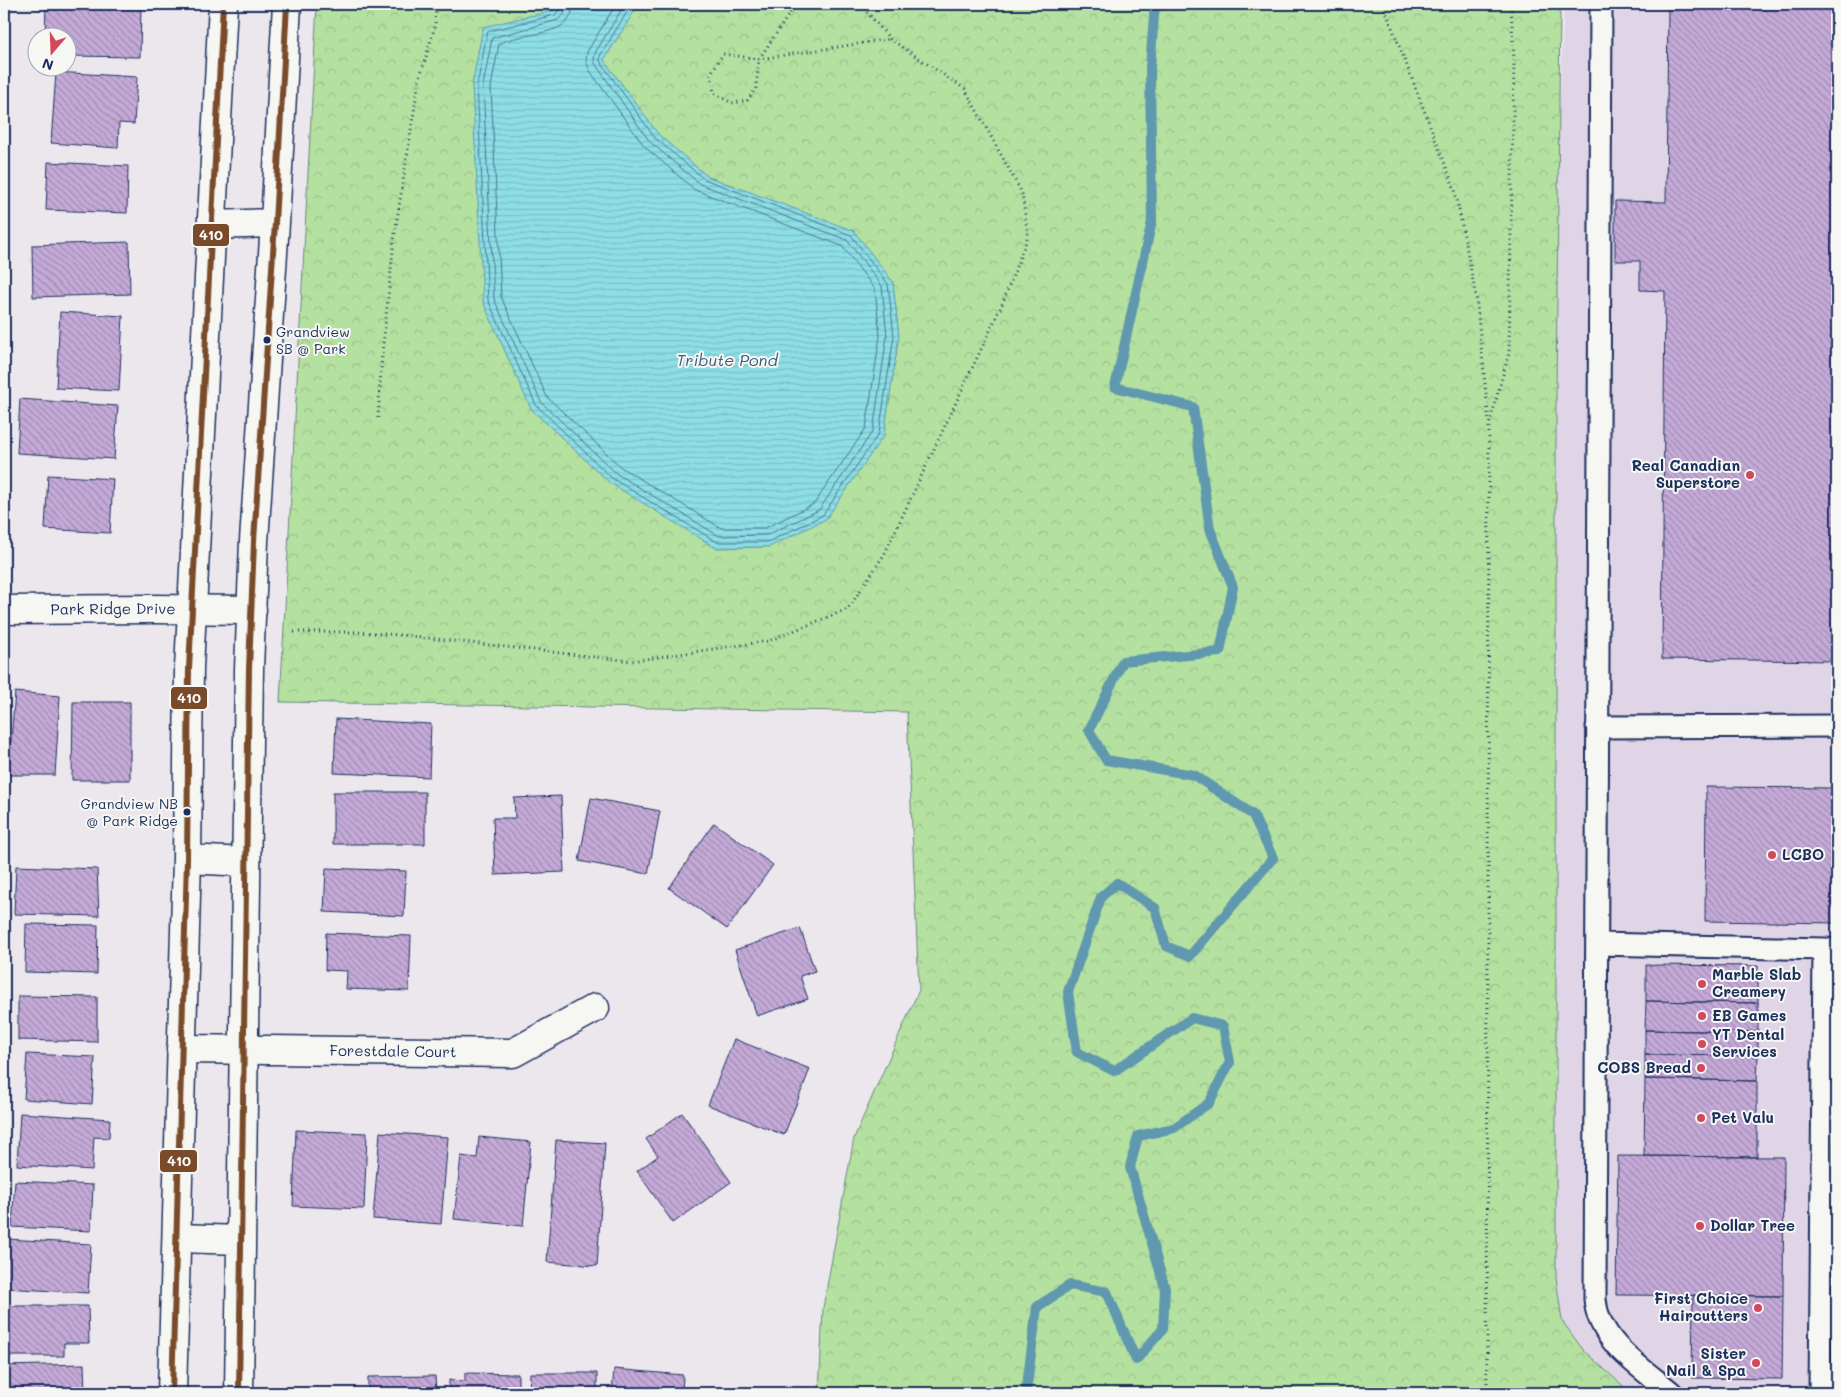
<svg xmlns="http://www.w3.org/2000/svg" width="1841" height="1397" font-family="Mali,sans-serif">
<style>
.built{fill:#e0d5e7}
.forest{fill:url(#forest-crowns);stroke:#68887f}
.water{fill:url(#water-rules);stroke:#5f98af}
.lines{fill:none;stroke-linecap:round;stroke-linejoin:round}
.shore{stroke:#497594;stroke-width:1}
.stream{stroke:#5f98af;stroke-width:10}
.building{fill:url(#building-back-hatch);stroke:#1b2f5e}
.service-casing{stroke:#1b2f5e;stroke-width:25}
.minor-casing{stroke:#1b2f5e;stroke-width:31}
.tertiary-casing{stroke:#1b2f5e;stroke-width:31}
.path{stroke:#1b2f5e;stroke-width:3;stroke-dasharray:1 4;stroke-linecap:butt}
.service{stroke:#f6f6f2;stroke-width:21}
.minor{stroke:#f6f6f2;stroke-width:28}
.tertiary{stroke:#f6f6f2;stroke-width:28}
.bus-1-casing{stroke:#f6f6f2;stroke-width:10}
.bus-1{stroke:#7a4b2a;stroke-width:6}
.bus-dot{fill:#1b2f5e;stroke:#f6f6f2;stroke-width:2}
.poi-dot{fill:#d1495b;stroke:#f6f6f2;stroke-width:2}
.labels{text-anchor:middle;stroke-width:4;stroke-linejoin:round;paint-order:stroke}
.bus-label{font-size:14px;fill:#1b2f5e;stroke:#f6f6f2;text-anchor:start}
.poi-label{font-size:15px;font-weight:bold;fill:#1b2f5e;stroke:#f6f6f2;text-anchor:start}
.street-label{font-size:15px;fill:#1b2f5e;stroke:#f6f6f2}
.water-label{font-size:16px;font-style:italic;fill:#385b80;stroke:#f6f6f2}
.line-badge{stroke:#f6f6f2;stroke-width:2}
.badge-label{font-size:14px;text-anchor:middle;font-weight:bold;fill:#fff}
</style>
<defs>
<pattern id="forest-crowns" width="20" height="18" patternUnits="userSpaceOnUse" patternTransform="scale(1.25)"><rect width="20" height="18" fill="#b4e1a0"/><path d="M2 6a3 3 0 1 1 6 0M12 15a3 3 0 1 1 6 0" fill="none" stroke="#9ac18c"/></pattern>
<pattern id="water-rules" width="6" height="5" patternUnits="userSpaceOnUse" patternTransform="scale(1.25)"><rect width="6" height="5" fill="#8ddee5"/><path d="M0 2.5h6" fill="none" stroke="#79bfc7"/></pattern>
<pattern id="building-back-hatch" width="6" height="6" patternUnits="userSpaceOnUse" patternTransform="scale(1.25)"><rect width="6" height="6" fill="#c5aad8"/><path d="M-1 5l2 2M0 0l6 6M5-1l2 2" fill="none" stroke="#9f8bb2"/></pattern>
</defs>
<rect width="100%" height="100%" fill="#ece7ed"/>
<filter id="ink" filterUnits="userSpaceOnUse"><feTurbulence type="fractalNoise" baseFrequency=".02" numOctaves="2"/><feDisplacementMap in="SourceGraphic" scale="10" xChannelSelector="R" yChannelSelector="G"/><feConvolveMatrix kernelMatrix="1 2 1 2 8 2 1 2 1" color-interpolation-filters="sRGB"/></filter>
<g filter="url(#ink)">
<path class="built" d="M1564,4H1837V1393H1520L1506,1329Z"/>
<path class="forest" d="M317,4H1560L1556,393V1277L1562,1321L1584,1351L1631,1393H819L823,1308L854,1138L919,990L907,712L280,702Z"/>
<path class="water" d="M549,4H639L604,60L659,135L707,176L854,231L893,282L899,336L884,435L826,519L769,547L716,548L610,483L531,409L483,302L472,85L483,27L555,10Z"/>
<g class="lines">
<path class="shore" d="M556,4L559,10L555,15L489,31L487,33L477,86L488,300L536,405L613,479L717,542H768L823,515L879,433L894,336L888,284L851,235L704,179L655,138L600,61V56L632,4
M564,4L565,13L558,20L492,38L483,86L494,299L541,402L617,474L719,536L767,535L819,510L873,431L887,336L882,286L847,240L700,184L650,142L594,62L595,53L625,4
M572,4C577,39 518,31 499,44L491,87L501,297L547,397L622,468L721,528H765L814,504L866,428L880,336L875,289L842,246L695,190L645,147L590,71L586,61L587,52L616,4"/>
<path class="stream" d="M1026,1393L1037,1307L1070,1285L1107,1292L1136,1360L1163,1329L1165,1288L1130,1167L1138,1136L1174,1128L1209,1103L1230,1062L1223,1026L1192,1018L1114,1071L1077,1052L1068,992L1101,897L1117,883L1155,908L1166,946L1190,956L1273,858L1253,815L1194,775L1106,760L1089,730L1123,661L1220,652L1233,587L1210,529L1193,407L1115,387L1152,221L1150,67L1155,4"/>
</g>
<path class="building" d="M46,4L141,6L140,57L68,56V38H45Z
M1668,4H1837V661L1662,659L1665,291L1640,290V261H1615V201L1666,202Z
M56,72L137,77L134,124L119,123L118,148L51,143Z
M48,162L128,166L127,213L46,210Z
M129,242L130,294L33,297L32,245Z
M60,312L123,316L119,391L56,388Z
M20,399L118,406L114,459L17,453Z
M48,475L113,479L110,533L45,529Z
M15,692L60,696L55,775H8Z
M73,702H130V780H72Z
M336,719L431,724L429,777L334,773Z
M1837,754V923L1705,921L1706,787L1837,788Z
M333,792H425V844H333Z
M561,796L564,872L495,875L493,818H515L514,798Z
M591,798L660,811L648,874L579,861Z
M714,823L773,865L727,929L669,888Z
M16,866L97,869L99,916L14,914Z
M326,868L406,871L404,916L324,912Z
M26,924L98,925L97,974L25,972Z
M800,928L815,971L800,976L808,999L757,1016L735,950Z
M326,933L411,936L409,991L346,989L347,971L325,970Z
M1646,965L1758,966V1003L1646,1001Z
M18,996L97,997V1042L18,1040Z
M1646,1001L1758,1003V1032L1645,1030Z
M1645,1030L1758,1032V1056L1645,1055Z
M734,1039L810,1069L784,1135L708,1105Z
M27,1054L95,1057L92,1104L24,1099Z
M1645,1055L1758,1056L1757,1081L1645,1079Z
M1645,1079L1757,1081V1157L1644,1156Z
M20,1113L110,1119L109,1138L94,1137L92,1170L17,1165Z
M682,1113L731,1182L673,1223L637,1171L658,1156L646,1139Z
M296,1130L367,1133L364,1209L293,1206Z
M380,1132L448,1137L441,1224L373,1219Z
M479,1137L531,1142L523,1226L454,1219L461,1156L477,1158Z
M556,1140L605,1143L597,1266L547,1262Z
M1618,1156L1784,1157L1783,1296L1616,1295Z
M15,1181L93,1185L91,1231L12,1227Z
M7,1239L91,1244L88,1293L4,1288Z
M1693,1295L1783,1296L1782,1379L1692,1378Z
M7,1306H88L89,1343H64V1356H8Z
M84,1364L85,1393H4V1366Z
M614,1369L683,1375L682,1393H612Z
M465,1373L518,1374V1393H449V1380L465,1381Z
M530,1373H597V1393H529Z
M435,1376L436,1393H368V1377Z"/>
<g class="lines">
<g class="service-casing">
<path id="service" d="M1601,4L1595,1299C1598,1342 1642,1368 1672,1393
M1597,727L1837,726
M1597,944L1824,949
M1820,1393L1824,949L1837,950"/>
</g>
<g class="minor-casing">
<g id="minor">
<path id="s1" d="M4,610L152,609L252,610"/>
<path id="s2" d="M181,1049L513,1053L595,1008"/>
</g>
</g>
<g class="tertiary-casing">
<path id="tertiary" d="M212,225L275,223
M187,859L246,862
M177,1238L241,1240
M172,1393L187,859L189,668L223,4
M239,1393L249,669L254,541L275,223L287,4"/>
</g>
<path class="path" d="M796,4L759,59L756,88L747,101L732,103L714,93L711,73L723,54L759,59L890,39
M1383,4L1455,190L1476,296L1489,422
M378,418L382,354L395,232L419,80L435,26L436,4
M294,632H356L400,635L631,661L768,641L848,609L884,555L1001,307L1028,236L1022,193L965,89L890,39L860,4
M1487,1393L1489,425L1509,353L1514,62L1511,4"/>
<use href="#service" class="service"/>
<use href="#minor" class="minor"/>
<use href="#tertiary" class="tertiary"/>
<g class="bus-1-casing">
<path id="bus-1" d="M172,1393L187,859L189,668L223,4
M239,1393L249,669L254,541L275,223L287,4"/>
</g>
<use href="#bus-1" class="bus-1"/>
</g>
</g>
<g class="bus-dot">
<circle cx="267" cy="340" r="4.5"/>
<circle cx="187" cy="812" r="4.5"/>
</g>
<g class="poi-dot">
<circle cx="1750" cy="475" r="5"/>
<circle cx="1772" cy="855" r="5"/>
<circle cx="1702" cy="984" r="5"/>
<circle cx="1702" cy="1016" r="5"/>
<circle cx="1702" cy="1044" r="5"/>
<circle cx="1701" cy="1068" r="5"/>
<circle cx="1701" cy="1118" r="5"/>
<circle cx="1700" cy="1226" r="5"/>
<circle cx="1758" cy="1308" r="5"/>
<circle cx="1756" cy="1363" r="5"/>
</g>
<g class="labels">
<g class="bus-label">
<text x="276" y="337">Grandview<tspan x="276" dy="17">SB @ Park</tspan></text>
<text x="178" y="809" text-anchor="end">Grandview NB<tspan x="178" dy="17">@ Park Ridge</tspan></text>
</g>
<g class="poi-label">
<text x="1740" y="471" text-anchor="end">Real Canadian<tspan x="1740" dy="17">Superstore</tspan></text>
<text x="1782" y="860">LCBO</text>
<text x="1712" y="980">Marble Slab<tspan x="1712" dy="17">Creamery</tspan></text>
<text x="1712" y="1021">EB Games</text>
<text x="1712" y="1040">YT Dental<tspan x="1712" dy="17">Services</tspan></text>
<text x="1691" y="1073" text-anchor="end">COBS Bread</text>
<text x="1711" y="1123">Pet Valu</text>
<text x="1710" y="1231">Dollar Tree</text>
<text x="1748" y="1304" text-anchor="end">First Choice<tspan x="1748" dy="17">Haircutters</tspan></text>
<text x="1746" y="1359" text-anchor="end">Sister<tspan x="1746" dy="17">Nail &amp; Spa</tspan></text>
</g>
<g class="street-label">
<text dy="5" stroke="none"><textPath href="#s1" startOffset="109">Park Ridge Drive</textPath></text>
<text dy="5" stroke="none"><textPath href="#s2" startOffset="212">Forestdale Court</textPath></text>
</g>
<g class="water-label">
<text x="727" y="366">Tribute Pond</text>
</g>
</g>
<g class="line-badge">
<rect x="192" y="223" width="38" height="24" rx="5" fill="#7a4b2a"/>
<rect x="170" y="686" width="38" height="24" rx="5" fill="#7a4b2a"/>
<rect x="159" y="1149" width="39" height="24" rx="5" fill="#7a4b2a"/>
</g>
<g class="badge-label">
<text x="211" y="240">410</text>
<text x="189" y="703">410</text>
<text x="179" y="1166">410</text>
</g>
<rect width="1841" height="1397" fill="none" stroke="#f6f6f2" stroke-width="20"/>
<rect x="10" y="10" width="1821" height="1377" fill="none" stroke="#1b2f5e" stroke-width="2" filter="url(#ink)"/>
<g transform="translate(52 52) rotate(199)"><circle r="24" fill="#f6f6f2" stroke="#9ea6b7"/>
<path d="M0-4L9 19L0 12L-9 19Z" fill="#d1495b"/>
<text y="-8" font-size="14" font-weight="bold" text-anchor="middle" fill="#1b2f5e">N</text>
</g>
</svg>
